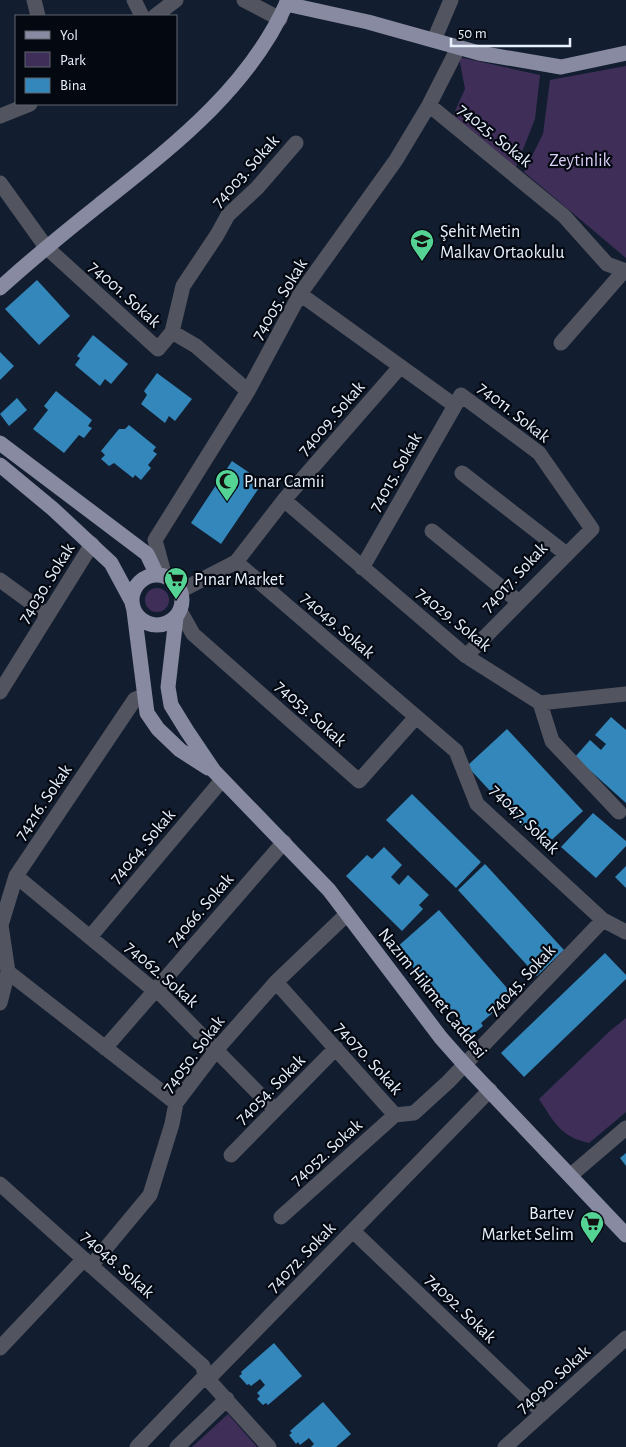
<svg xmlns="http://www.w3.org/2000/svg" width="626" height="1447" font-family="'Alegreya Sans',sans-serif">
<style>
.green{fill:#3f2f58}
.building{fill:#3387ba}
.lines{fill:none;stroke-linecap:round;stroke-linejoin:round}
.minor{stroke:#52545f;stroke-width:15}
.major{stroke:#878aa0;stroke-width:15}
.labels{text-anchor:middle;stroke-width:4.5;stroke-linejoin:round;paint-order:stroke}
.street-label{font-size:18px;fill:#e8f0fd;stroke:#040810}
.park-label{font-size:18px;fill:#ded0f9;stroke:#040810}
.poi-label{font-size:18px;fill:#e8f0fd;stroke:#040810;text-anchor:start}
</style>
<rect width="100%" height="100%" fill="#121e30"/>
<path class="green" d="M459,57L540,75L535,119L516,167L452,118L465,89Z
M626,66V258L524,172L543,134L550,80Z
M145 600a12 12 0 1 1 24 0a12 12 0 1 1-24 0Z
M626,1018V1112L589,1143C561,1137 554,1122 539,1099L610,1031Z
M228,1414L257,1447H192Z"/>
<path class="building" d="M37,280L70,316L39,345L5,309Z
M93,335L128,364L111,384L105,379L100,386L75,365L80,358L77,356Z
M0,352L14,366L0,380Z
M157,373L192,399L175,421L169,416L165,423L141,404L147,395L144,391Z
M56,391L92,420L88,426L92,428L84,438L79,435L64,453L33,429L48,410L44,406Z
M17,398L27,410L9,426L0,414Z
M129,425L156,447L153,451L157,454L148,465L151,468L141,480L135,475L133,478L114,463L109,466L101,459L105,455L101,451L119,429H125Z
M232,461L263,482L221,544L191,523Z
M611,717L626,730V803L575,757L590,740L601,750L606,744L595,735Z
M507,729L583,811L543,848L467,766Z
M412,794L481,862L456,888L386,820Z
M593,813L626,841V846L596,878L561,847Z
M384,847L402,865L391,877L399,885L408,875L429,895L419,905L423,909L402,931L346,876L367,855L372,859Z
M485,864L564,950L537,976L458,890Z
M626,866V888L615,877Z
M439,910L513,995L481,1023L483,1026L472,1035L396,948Z
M605,953L626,975V979L524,1077L501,1053Z
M626,1153V1166L620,1158Z
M274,1343L302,1376L268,1405L266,1403L263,1405L257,1399L260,1396L257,1393L265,1385L260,1379L251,1386L249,1384L247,1385L239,1376L242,1374L241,1372Z
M323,1402L351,1434L336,1447H311L314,1444L309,1438L300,1445L298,1442L296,1444L289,1435L292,1433L290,1431Z"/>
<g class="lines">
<path class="minor" d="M34,0L38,16
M134,0L142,16
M244,0L280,19
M155,16L176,0
M434,40L451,0
M429,105L564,216L607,264L626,271
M0,116L30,104
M0,183L46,247L158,349L172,332L196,346L248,391
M300,294L454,405
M172,332L183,286L217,235L228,215L257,188L296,143
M561,343L624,271
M462,473L565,553
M284,500L466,656L540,703L626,694
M432,531L518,601
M236,562L456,751L477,804L603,920L626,932
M362,568L461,395L539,453L592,529L466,656
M165,577L155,540L248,391L300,294L396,160L429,105L458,48
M0,580L48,615
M180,591L236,562L284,500L400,367
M180,611L193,634L359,781L416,717
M0,692L92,544
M540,703L552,741L619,812
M16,876L150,987L156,989L275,1110
M90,937L222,780
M8,972L176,1103
M276,982L395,1115L414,1113L448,1082L603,920
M0,1003L8,972L1,925L16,876L135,699L144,696
M105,1048L284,842
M231,1155L336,1048
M571,1175L626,1128
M0,1184L203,1366L205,1376L269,1447
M281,1217L395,1115
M353,1231L543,1413
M91,1266L150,1195L172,1124L176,1103L217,1049L276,982L347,914
M0,1348L84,1259
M137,1447L205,1376L213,1374L490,1090
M177,1447L227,1399
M505,1447L626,1338"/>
<path class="major" d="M286,4L368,22L479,53L561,67L626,53
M0,288C32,259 65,232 99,205C172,147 250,88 288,0
M0,443L147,554L157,575
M0,465L53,509L111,563L132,602
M132 600a25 25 0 1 1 50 0a25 25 0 1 1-50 0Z
M134,611L147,713L158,729L180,750L208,768
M176,618L168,687L171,705L187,731L214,771L329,890L441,1038L465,1065L626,1235"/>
</g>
<defs>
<g id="school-pin" transform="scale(1.25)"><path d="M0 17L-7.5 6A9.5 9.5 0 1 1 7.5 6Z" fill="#55d395" stroke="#040810"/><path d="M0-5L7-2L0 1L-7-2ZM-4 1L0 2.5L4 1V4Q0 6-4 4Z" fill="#111"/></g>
<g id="mosque-pin" transform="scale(1.25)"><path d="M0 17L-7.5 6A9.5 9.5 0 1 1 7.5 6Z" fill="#55d395" stroke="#040810"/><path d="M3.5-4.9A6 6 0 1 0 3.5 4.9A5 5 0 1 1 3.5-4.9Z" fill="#111"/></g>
<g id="supermarket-pin" transform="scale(1.25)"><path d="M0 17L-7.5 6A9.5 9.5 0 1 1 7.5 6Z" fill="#55d395" stroke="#040810"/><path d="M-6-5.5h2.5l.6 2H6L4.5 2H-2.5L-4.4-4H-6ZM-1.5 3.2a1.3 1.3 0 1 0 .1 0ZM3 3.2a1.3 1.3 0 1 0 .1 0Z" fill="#111"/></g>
</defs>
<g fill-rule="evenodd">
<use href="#school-pin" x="422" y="241"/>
<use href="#mosque-pin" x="227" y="481"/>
<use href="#supermarket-pin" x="176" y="579"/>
<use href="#supermarket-pin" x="592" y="1223"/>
</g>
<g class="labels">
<g class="street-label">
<text transform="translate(495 135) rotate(39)" y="6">74025. Sokak</text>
<text transform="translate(245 171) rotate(-48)" y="6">74003. Sokak</text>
<text transform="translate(125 294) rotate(42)" y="6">74001. Sokak</text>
<text transform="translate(279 299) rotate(-59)" y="6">74005. Sokak</text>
<text transform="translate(514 412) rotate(38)" y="6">74011. Sokak</text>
<text transform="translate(331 418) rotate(-49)" y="6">74009. Sokak</text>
<text transform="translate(395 472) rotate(-60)" y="6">74015. Sokak</text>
<text transform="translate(514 577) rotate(-47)" y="6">74017. Sokak</text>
<text transform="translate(46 583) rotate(-58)" y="6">74030. Sokak</text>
<text transform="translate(454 619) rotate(39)" y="6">74029. Sokak</text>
<text transform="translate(338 625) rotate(41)" y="6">74049. Sokak</text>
<text transform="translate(311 713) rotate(42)" y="6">74053. Sokak</text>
<text transform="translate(43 802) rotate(-56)" y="6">74216. Sokak</text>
<text transform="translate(525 819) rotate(45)" y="6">74047. Sokak</text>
<text transform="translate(142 846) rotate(-50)" y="6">74064. Sokak</text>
<text transform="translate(200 910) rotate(-49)" y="6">74066. Sokak</text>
<text transform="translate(162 974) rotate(41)" y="6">74062. Sokak</text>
<text transform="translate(521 980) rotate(-47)" y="6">74045. Sokak</text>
<text transform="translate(433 993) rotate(51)" y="6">Nazım Hikmet Caddesi</text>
<text transform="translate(193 1054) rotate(-53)" y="6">74050. Sokak</text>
<text transform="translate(369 1058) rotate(48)" y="6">74070. Sokak</text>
<text transform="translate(270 1089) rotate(-45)" y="6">74054. Sokak</text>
<text transform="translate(326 1152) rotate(-42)" y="6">74052. Sokak</text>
<text transform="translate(301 1257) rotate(-46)" y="6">74072. Sokak</text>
<text transform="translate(118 1264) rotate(42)" y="6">74048. Sokak</text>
<text transform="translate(461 1308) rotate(44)" y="6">74092. Sokak</text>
<text transform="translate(553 1379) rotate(-42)" y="6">74090. Sokak</text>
</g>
<g class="park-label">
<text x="580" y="166">Zeytinlik</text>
</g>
<g class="poi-label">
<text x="440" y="237">Şehit Metin<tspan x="440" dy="21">Malkav Ortaokulu</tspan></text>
<text x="244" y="487">Pınar Camii</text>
<text x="194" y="585">Pınar Market</text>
<text x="574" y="1219" text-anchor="end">Bartev<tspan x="574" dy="21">Market Selim</tspan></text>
</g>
</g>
<rect x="15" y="15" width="162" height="90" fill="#040810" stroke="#5f656f"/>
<rect x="25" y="31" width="25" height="8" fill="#878aa0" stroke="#5f656f"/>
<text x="60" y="40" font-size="15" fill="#e8f0fd">Yol</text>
<rect x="25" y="52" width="25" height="15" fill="#3f2f58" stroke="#5f656f"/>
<text x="60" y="65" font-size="15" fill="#e8f0fd">Park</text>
<rect x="25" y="78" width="25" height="15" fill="#3387ba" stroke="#5f656f"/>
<text x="60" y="90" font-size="15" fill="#e8f0fd">Bina</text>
<path d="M451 38v8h119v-8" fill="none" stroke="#e8f0fd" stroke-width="2.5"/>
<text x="458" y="38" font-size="15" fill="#e8f0fd" stroke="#040810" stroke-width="4" paint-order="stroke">50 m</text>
</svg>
